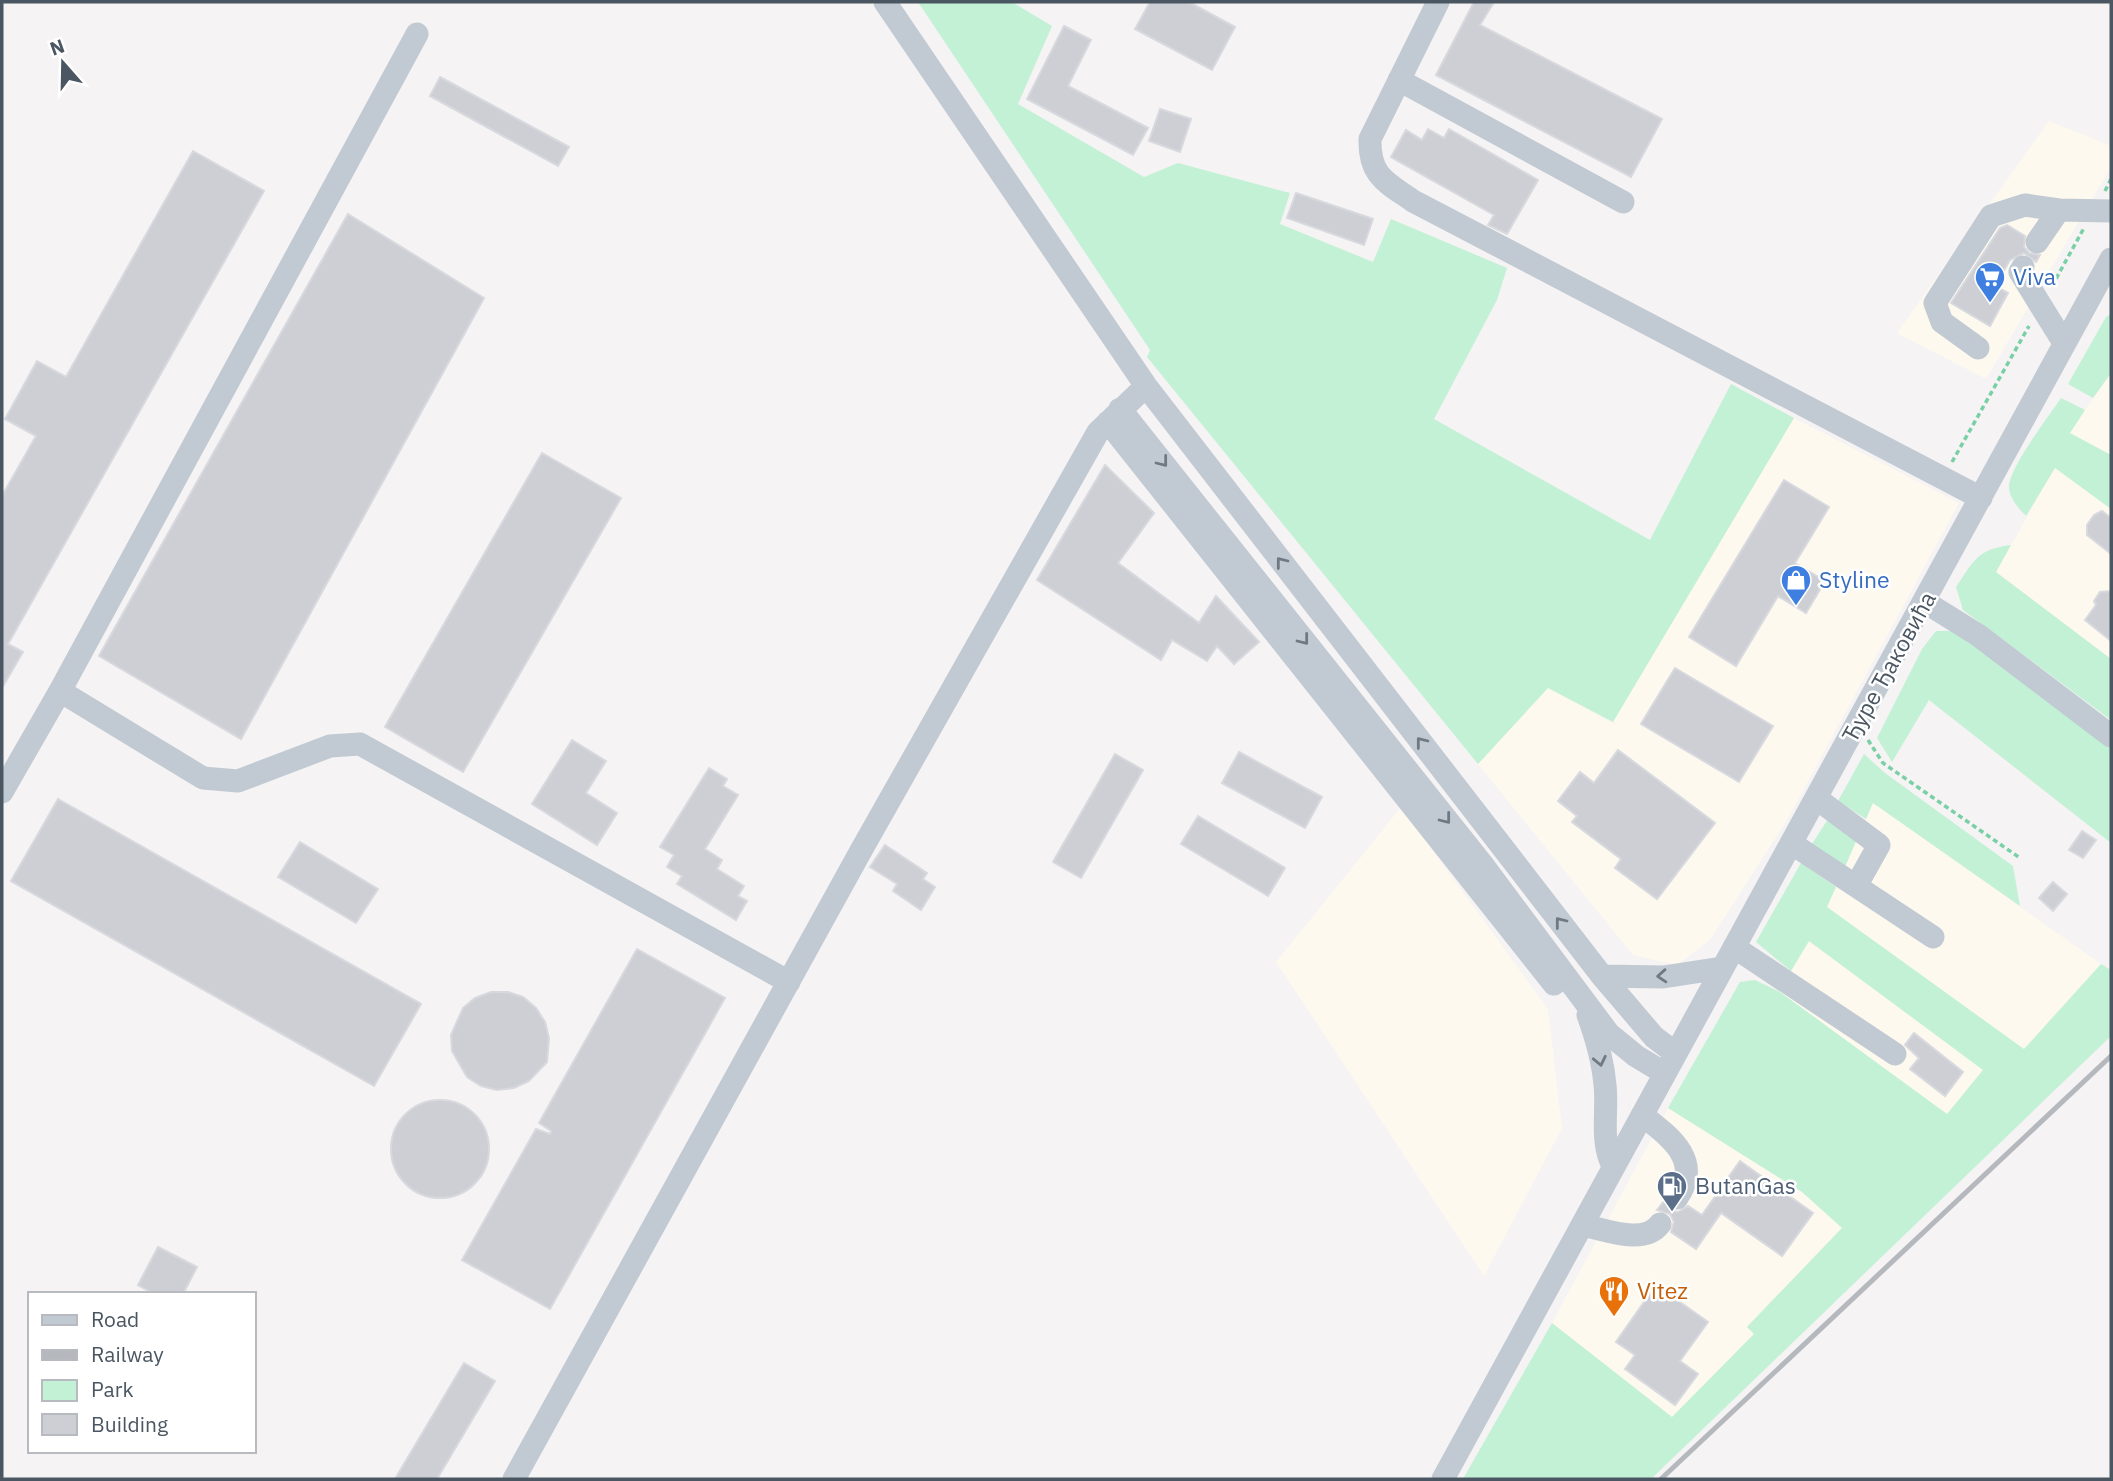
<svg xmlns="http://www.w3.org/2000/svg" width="2113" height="1481" font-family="'IBM Plex Sans',sans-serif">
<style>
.commercial{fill:#fdf9ef}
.green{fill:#c3f1d5}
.building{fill:#cdcfd5;stroke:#d7d9de;stroke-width:2}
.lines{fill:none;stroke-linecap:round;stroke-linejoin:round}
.path{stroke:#7ad0a6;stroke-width:3.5;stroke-dasharray:5 3.5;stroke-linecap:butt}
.minor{stroke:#c1cad2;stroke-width:23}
.rail{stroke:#b5b8bd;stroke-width:5}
.oneway{stroke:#6e7983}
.labels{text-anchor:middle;stroke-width:5;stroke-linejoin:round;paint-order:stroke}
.shop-label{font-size:23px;fill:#366cbe;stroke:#fff;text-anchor:start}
.street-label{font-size:23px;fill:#4a5661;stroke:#fff}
.service-label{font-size:23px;fill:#4e5e75;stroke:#fff;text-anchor:start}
.food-label{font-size:23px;fill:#c56008;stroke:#fff;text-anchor:start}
</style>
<rect width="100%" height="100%" fill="#f5f3f3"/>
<path class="commercial" d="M2049,121L2111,146V167L1986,379L1897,333Z
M2111,373V455L2069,433Z
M1794,418L1959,503L1787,820L1710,940L1677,965L1633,955L1478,764L1548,688L1620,727L1613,722Z
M2055,467L2111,509V659L1996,572Z
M1873,803L2101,964L2024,1050L1827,907Z
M1401,807L1548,1009L1562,1128L1484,1276L1276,962Z
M1808,941L1983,1069L1948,1115L1780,992Z
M1668,1108L1802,1192L1843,1227L1747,1326L1754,1334L1672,1417L1552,1323Z"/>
<path class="green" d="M918,2H1012L1052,26L1018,104L1144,177L1178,163L1290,193L1280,224L1373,262L1391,219L1507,268L1497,300L1434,419L1650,540L1731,384L1794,418L1613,722L1548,688L1478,764L1147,357L1150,350Z
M2111,314V373L2093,398L2068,384L2106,317Z
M2061,398L2085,410L2070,433L2111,455V509L2055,468L2026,516C2019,509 2010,499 2009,488C2008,469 2049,416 2061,398Z
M2011,545L1996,572L2111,659V720L1963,610L1956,587C1974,561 1977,549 2011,545Z
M1936,631H1960L2111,748V843L1929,700L1892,762L1877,738L1922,649Z
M1864,754L1885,773L2013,866L2020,906L1873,803L1866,819L1838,801Z
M1828,819L1857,839L1845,867L1812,844Z
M1801,863L1836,887L1827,907L2024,1049L2101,964L2111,970V1036L1651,1479H1463L1552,1323L1672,1417L1754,1334L1747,1327L1842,1228L1802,1192L1668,1108L1740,982L1755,980L1780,992L1947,1114L1983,1070L1809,941L1791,971L1756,942Z"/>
<path class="building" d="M1150,2H1189L1235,27L1212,70L1135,29Z
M1474,2H1494L1480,25L1662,119L1631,177L1436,75Z
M1064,26L1091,40L1068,86L1148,128L1133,155L1027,99Z
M440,77L569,147L558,166L430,96Z
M1160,109L1191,119L1180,152L1149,141Z
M1428,129L1444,138L1449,129L1538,180L1507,234L1488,225L1494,215L1391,157L1406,130L1422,140Z
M193,151L264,191L8,644L23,652L2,688V496L36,436L5,419L37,361L66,377Z
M1296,193L1373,219L1364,245L1287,218Z
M348,214L484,298L241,739L99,656Z
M2007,225L2025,236L2024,247L2029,253L2040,255L2036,262L2024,253L2010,260L1995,286L2008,293L1990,326L1951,303L2000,228Z
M542,453L621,498L463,772L385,727Z
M1105,465L1154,513L1118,563L1199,623L1216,596L1259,642L1234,664L1217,646L1207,661L1172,640L1161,660L1037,580Z
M1784,480L1829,507L1795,563L1825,581L1806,613L1778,596L1736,666L1689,637Z
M2102,511L2111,518V554L2087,535V525L2094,515Z
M2111,591V641L2085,620L2096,605L2094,601L2100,592Z
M1675,668L1773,726L1739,782L1641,724Z
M572,740L606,761L586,793L617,813L597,845L532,804Z
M1618,750L1715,823L1657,899L1615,868L1621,859L1572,822L1577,816L1558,801L1580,772L1594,783Z
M1239,752L1322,797L1305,828L1222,783Z
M1115,754L1143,770L1081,878L1053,862Z
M709,768L727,779L723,786L738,795L705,849L722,860L717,869L744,886L738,896L747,901L736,920L677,884L682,876L667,867L674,855L660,847Z
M58,799L421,1004L374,1086L11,881Z
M1198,816L1285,868L1268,896L1181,844Z
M2082,831L2096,840L2083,858L2069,850Z
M300,842L378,889L356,923L278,877Z
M885,845L927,873L923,879L935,887L921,910L893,891L897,884L870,867Z
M2053,882L2067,894L2053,911L2039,898Z
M637,949L725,998L550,1309L462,1260L536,1129L550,1134L551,1131L539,1123Z
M491,992H508L523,997L536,1008L545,1022L549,1038L547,1062L529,1081L514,1088L497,1090L481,1086L467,1077L452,1051L451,1035L463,1008L475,998Z
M1914,1033L1963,1072L1945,1096L1910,1069L1919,1058L1905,1045Z
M391 1149a49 49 0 1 1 98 0a49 49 0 1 1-98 0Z
M1740,1161L1813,1213L1782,1256L1721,1213L1696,1249L1671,1232L1674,1222L1670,1214L1657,1210L1664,1201L1671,1211L1678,1212L1688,1206L1702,1215Z
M158,1247L197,1267L183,1294H154L138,1285Z
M1656,1285L1708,1322L1680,1361L1698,1374L1675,1405L1625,1369L1635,1355L1616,1342Z
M464,1363L495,1381L437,1479H395Z"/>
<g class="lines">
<path class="path" d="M2105,191L2111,179
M2052,286L2084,228
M1952,462L2029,326
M1868,740L1883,763L2020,858"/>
<path class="minor" d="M885,2L1146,386L1602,976L1654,1037L1675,1053
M1438,2L1370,139C1369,176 1386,182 1413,201L1981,498
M1399,80L1623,202
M2037,242L2059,210
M2023,267L2020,272L2064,343
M1978,348L1942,322L1935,303L1991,216L2025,205L2059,210L2111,211
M1120,409L1482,864L1609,1034L1636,1056L1664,1073
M1108,422L1554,984
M1925,602L1978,635L2111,736
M60,691L203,778L238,781L330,746L360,744L789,982
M2,792L60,691L417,34
M1816,798L1879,845L1856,886
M1791,843L1933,937
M1734,947L1895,1054
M1602,976L1663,977L1722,968
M1588,1015C1596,1037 1603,1061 1605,1085C1608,1111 1600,1142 1613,1166
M1642,1115C1670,1137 1703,1160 1677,1198
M1582,1225C1604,1229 1644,1246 1660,1224
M514,1479L863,847L1098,432L1146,386
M1443,1479L2111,259"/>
<path class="rail" d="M1661,1479L2111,1056"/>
</g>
<defs><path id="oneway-chevron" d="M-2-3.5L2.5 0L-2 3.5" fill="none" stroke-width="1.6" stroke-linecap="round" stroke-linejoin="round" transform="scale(1.75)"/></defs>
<g class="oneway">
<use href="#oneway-chevron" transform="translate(1163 462) rotate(52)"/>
<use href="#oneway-chevron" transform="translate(1281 562) rotate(-128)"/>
<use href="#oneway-chevron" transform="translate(1304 640) rotate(52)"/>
<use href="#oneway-chevron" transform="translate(1421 742) rotate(-128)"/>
<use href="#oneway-chevron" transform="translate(1446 819) rotate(52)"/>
<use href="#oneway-chevron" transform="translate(1560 922) rotate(-128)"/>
<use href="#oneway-chevron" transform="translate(1662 976) rotate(176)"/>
<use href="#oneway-chevron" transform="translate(1600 1061) rotate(78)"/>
</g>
<defs>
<g id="supermarket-pin" transform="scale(1.575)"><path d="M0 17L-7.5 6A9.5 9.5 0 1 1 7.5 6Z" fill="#3f7fe0" stroke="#fff"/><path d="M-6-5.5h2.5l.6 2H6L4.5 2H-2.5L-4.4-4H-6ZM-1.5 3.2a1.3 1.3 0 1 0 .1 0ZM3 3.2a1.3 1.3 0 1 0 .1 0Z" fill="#fff"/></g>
<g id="shop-pin" transform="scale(1.575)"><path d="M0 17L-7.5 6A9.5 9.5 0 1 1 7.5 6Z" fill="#3f7fe0" stroke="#fff"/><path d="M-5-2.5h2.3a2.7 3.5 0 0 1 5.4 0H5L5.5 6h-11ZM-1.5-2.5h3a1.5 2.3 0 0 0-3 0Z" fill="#fff"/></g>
<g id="fuel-pin" transform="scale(1.575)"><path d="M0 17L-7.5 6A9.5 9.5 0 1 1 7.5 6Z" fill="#5c6f8a" stroke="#fff"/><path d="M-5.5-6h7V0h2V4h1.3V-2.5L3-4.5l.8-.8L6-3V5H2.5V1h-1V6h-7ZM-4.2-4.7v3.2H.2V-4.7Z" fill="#fff"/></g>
<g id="restaurant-pin" transform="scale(1.575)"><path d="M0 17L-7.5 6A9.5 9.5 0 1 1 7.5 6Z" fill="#e8710a" stroke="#fff"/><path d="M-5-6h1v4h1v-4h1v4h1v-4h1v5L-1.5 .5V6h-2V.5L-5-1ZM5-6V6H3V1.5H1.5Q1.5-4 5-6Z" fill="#fff"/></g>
</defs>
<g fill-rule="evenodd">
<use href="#supermarket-pin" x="1990" y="277"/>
<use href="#shop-pin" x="1796" y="580"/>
<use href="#fuel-pin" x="1672" y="1186"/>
<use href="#restaurant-pin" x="1614" y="1291"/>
</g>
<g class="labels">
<g class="shop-label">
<text x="2013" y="285">Viva</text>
<text x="1819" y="588">Styline</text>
</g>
<g class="street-label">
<text transform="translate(1889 667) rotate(-61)" y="8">Ђуре Ђаковића</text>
</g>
<g class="service-label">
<text x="1695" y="1194">ButanGas</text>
</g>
<g class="food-label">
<text x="1637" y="1299">Vitez</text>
</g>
</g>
<rect width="2113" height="1481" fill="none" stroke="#4a5661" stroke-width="7"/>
<rect x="28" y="1292" width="228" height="161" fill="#ffffff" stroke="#b7bbc0" stroke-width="2"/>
<rect x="42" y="1315" width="35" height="10" fill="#c1cad2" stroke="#b7bbc0" stroke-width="2"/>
<text x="91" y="1327" font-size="21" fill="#4a5661">Road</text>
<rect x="42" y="1350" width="35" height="10" fill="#b5b8bd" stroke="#b7bbc0" stroke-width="2"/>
<text x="91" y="1362" font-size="21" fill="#4a5661">Railway</text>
<rect x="42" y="1380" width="35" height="21" fill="#c3f1d5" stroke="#b7bbc0" stroke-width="2"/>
<text x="91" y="1397" font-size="21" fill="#4a5661">Park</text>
<rect x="42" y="1414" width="35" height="21" fill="#cdcfd5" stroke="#b7bbc0" stroke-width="2"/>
<text x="91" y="1432" font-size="21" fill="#4a5661">Building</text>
<g transform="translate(63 63) rotate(340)" stroke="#ffffff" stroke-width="5" paint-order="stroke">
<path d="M0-5L12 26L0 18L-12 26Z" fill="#4a5661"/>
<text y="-10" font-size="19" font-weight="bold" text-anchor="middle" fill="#4a5661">N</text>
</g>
</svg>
